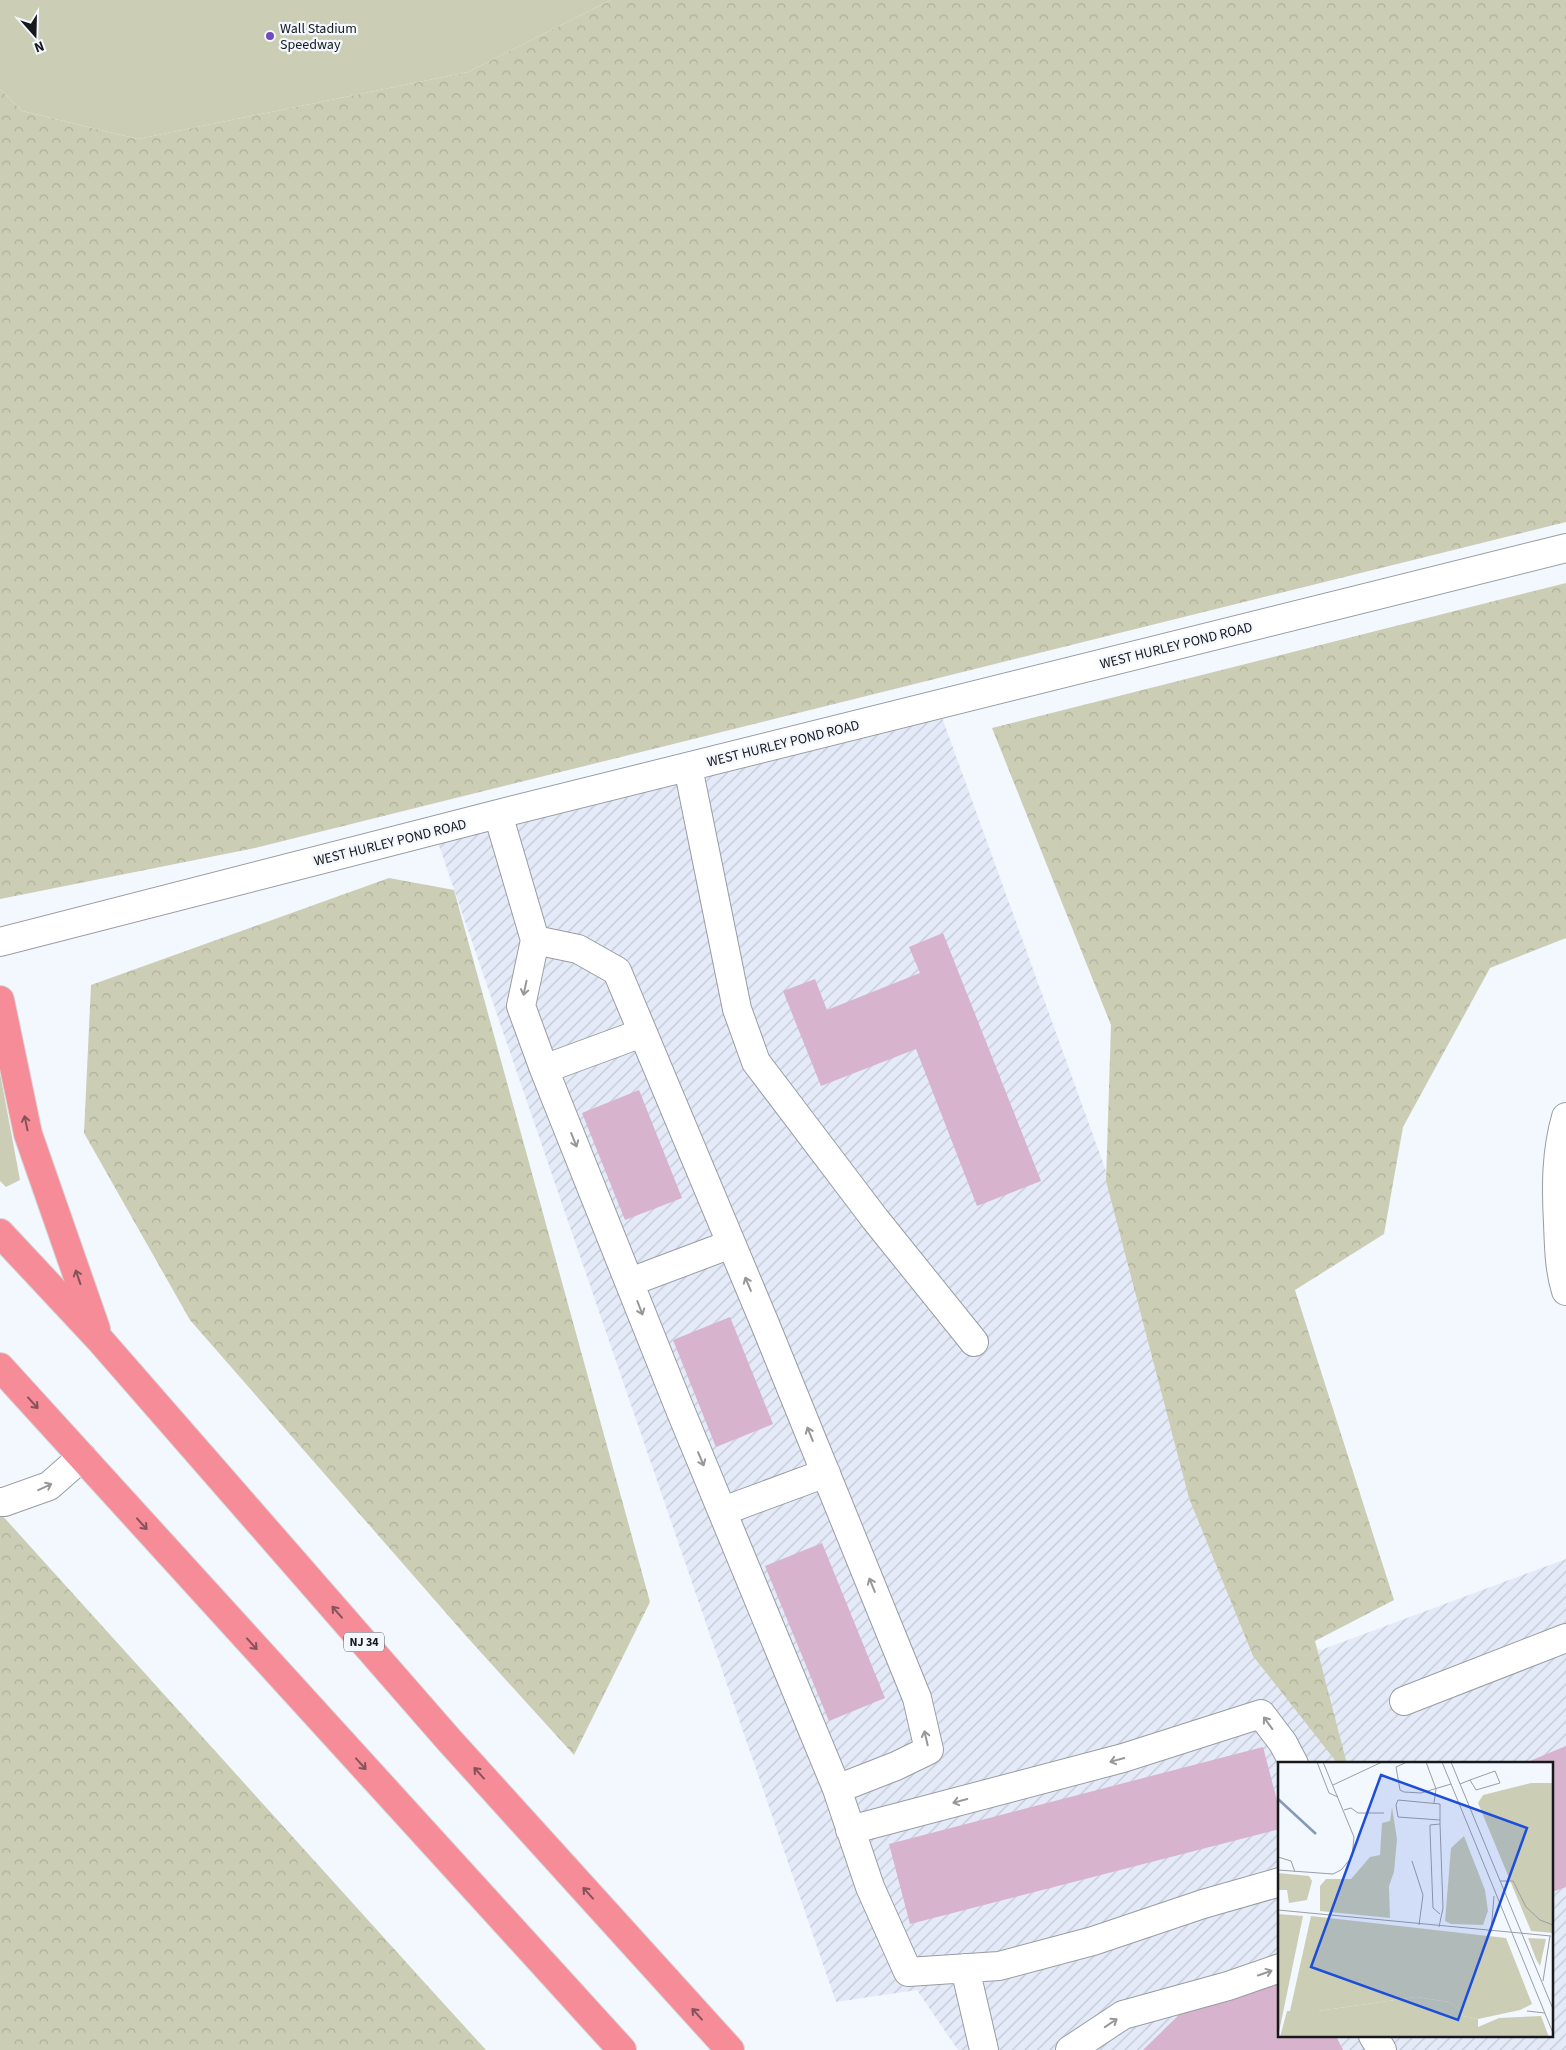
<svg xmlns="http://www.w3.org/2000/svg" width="1566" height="2050" font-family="'Source Sans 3',sans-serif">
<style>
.industrial{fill:url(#industrial-furrows);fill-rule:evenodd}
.grass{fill:#cbceb4}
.forest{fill:url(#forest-crowns)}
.building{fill:#d7b3cd}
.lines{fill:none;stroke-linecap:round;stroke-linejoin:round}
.minor-casing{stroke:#999ca3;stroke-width:30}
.highway-casing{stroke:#d5d5d6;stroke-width:30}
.minor{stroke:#fff;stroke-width:28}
.highway{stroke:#f58c98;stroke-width:28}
.oneway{stroke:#979798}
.oneway2{stroke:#86525a}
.poi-dot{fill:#744ac2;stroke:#f3f7fe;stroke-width:2}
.labels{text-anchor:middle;stroke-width:4.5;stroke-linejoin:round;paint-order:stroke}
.shield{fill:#f3f7fe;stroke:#595b5f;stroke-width:1}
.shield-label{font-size:12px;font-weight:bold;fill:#17181b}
.poi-label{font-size:14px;fill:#17181b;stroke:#f3f7fe;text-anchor:start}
.street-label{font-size:14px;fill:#17181b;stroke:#f3f7fe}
.inset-river{fill:none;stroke:#849aba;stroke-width:2.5}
.inset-road{fill:none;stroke:#9b9ea3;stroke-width:1}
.view{fill:#1d4ed8;fill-opacity:0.15;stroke:#1d4ed8;stroke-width:2.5}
.inset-edge{fill:none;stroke:#17181b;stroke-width:2.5}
</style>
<defs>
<pattern id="industrial-furrows" width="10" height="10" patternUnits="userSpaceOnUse" patternTransform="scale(1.25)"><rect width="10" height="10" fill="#e4eaf8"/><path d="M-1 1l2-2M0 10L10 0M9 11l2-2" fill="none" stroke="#c3c8d4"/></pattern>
<pattern id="forest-crowns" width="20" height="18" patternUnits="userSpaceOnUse" patternTransform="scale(1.25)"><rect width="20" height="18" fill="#cbceb4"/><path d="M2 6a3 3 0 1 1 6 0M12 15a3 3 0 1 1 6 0" fill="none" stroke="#aeb09a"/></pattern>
</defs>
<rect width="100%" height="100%" fill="#f3f7fe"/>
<path class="industrial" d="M935,698L1273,1633L1321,1650L1566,1559V2050H958L917,1990L836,2002L434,831ZM1280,1764H1552V2036H1280Z"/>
<path class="grass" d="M0,0H611L468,72L138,139L22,111L0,89Z
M0,1073L20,1180L6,1187L0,1181Z"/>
<path class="forest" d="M611,0H1566V522L255,848L0,899V89L22,111L138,139L468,72Z
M1566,583V938L1490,968L1403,1127L1384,1234L1295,1290L1394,1600L1315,1641L1347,1764H1338L1253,1656L1189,1498L1106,1181L1111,1025L992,728Z
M389,878L454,890L650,1602L574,1755L467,1637L190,1320L84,1133L91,985Z
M0,1513L424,1982L486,2050H0Z"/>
<path class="building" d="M943,933L1041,1181L977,1206L916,1049L821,1086L783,991L815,979L827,1010L920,973L909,947Z
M639,1090L682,1198L625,1220L582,1113Z
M730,1317L773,1424L716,1447L673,1340Z
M822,1543L885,1698L829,1721L765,1566Z
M1566,1746V1887L1552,1892V1764H1523Z
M1263,1747L1280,1812V1829L910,1924L889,1844Z
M1280,1983V2036H1336L1343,2050H1143L1187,2007Z"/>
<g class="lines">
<g class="minor-casing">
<path id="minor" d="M688,767L737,1009L756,1062L875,1219L974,1342
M498,814L535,940L521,1006L544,1069L681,1412L837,1789L896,1766L929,1750L917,1698L765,1324L617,971L578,949L535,940
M0,942L498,814L1566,548
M544,1069L642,1033
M1566,1117C1556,1152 1556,1187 1558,1223C1559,1246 1559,1269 1566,1291
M630,1282L731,1244
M0,1502H4L49,1486L82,1457
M723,1511L826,1473
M1404,1701L1566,1638
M837,1789L870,1887L908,1972L999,1966L1093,1941L1203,1904L1280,1882
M850,1830L1123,1758L1261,1714L1283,1743L1294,1764
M965,1968L984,2050
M1373,2036L1382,2050
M1070,2050L1123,2015L1228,1986L1280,1968"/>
</g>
<g class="highway-casing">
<path id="highway" d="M0,1000L28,1134L96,1329
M0,1233L100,1340L449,1740L730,2050
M0,1367L622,2050"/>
</g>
<use href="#minor" class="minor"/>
<use href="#highway" class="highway"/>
</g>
<defs><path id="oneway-shaft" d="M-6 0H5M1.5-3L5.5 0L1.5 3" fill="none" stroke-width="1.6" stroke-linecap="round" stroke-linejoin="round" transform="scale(1.25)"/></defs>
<g class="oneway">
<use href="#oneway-shaft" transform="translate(525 988) rotate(102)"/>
<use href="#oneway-shaft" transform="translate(574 1140) rotate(68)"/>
<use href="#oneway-shaft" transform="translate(748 1284) rotate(-113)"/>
<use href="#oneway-shaft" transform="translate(640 1308) rotate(69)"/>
<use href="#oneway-shaft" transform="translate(810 1434) rotate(-112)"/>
<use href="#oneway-shaft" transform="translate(701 1459) rotate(67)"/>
<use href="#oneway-shaft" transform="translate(45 1487) rotate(-25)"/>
<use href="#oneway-shaft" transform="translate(872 1585) rotate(-112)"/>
<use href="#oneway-shaft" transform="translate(1268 1723) rotate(-126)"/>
<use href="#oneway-shaft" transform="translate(926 1738) rotate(-103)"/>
<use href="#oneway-shaft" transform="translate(1117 1760) rotate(165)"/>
<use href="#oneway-shaft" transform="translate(960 1801) rotate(165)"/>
<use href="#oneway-shaft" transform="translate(1265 1973) rotate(-19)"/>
<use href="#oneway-shaft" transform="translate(1111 2023) rotate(-34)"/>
</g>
<g class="oneway2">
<use href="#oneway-shaft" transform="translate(26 1123) rotate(-102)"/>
<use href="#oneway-shaft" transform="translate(78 1277) rotate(-109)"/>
<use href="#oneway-shaft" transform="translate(33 1403) rotate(48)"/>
<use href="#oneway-shaft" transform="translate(142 1524) rotate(48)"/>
<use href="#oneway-shaft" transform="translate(337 1612) rotate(-131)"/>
<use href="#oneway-shaft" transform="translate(252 1644) rotate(48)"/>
<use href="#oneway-shaft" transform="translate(361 1764) rotate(48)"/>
<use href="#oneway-shaft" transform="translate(479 1773) rotate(-132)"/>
<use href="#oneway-shaft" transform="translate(588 1893) rotate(-132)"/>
<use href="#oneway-shaft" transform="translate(697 2014) rotate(-132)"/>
</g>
<circle class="poi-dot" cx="270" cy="36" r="5"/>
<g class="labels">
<rect class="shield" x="344" y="1632.5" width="40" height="19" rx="4"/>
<g class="shield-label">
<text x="364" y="1646">NJ 34</text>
</g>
<g class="poi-label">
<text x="280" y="33">Wall Stadium<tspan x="280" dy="16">Speedway</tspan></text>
</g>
<g class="street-label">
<text transform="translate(1176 645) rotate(-14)" y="5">WEST HURLEY POND ROAD</text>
<text transform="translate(783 743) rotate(-14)" y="5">WEST HURLEY POND ROAD</text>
<text transform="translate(390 842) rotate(-14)" y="5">WEST HURLEY POND ROAD</text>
</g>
</g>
<g transform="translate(1278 1762)">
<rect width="275" height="275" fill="#f3f7fe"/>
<path d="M250,176L268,177L262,204L258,197ZM138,235L171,240L181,247L185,254L200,257V275H2L9,249H40Z" fill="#cbceb4"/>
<path d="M253,21H275V171L253,169L200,41L205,33ZM114,45L119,77L116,110L111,124L112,156L42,149V124L48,117H73L92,95L102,93L104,61L112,59ZM186,74L207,128L210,149L205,163L173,162L167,159L173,86ZM0,111L31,114L34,119L29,138L11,141L9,128H0ZM0,152L25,154L0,275ZM33,154L228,176L254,242L242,248L200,257L185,254L181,247L171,240L138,235L40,249H12ZM263,254L271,275H200V265L221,256Z" fill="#cbceb4"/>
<path class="inset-river" d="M0,37L38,72"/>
<path class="inset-road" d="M39,0L51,31L60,35M129,0L118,5L122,28L126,30L143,31L173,22M148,0L158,27L156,41M164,0L275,271M173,0L275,247M182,22L192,18L217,9L222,21L198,28L192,18M55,23L104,0M66,48L73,46L80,51H106M162,62V42L120,38L118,43L120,55L162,58M0,95L13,99L17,110M134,99L145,133L141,163M0,108L55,112L63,108L74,95L76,75L45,0M222,119H235L248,145L262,158L275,163M0,148L273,174M161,165L165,146L162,62L152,63V68L155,146L162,152M213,170L216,134M265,219L272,174M249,249L267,251"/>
<path class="view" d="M103,13L249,66L180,258L33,205Z"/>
<rect width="275" height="275" class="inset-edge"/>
</g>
<g transform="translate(35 35) rotate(160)" stroke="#f3f7fe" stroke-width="4" paint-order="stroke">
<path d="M0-4L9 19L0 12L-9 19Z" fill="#17181b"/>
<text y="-8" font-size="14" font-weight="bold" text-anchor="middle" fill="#17181b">N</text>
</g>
</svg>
